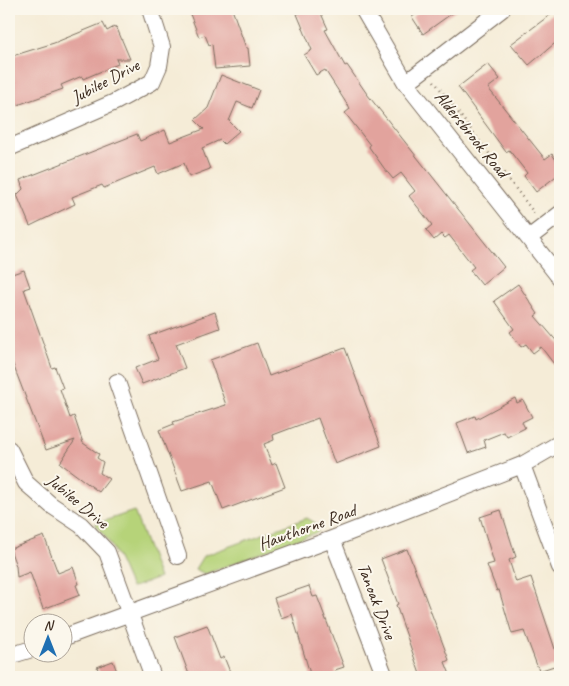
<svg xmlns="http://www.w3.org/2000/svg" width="569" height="686" font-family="Caveat,sans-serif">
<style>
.green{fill:#b6d379;stroke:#787e4c}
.building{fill:#e2a39d}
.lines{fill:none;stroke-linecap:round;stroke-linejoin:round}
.minor-casing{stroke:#7c6e5f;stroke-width:18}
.path{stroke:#7c6e5f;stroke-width:2.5;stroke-dasharray:1 4;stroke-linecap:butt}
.minor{stroke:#fff;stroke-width:16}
.labels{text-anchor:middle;stroke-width:4;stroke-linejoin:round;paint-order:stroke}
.street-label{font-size:18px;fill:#3b2a1e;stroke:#fbf7ec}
</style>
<rect width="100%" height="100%" fill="#fbf7ec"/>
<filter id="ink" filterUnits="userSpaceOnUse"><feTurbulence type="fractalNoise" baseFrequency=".02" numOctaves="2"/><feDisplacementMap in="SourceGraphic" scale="10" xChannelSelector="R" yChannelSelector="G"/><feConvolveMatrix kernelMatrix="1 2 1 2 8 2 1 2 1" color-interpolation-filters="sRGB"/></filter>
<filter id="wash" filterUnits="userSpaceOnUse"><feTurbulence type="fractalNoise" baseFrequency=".0096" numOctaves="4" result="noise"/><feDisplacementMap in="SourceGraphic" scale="20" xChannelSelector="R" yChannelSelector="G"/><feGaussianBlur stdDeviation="1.12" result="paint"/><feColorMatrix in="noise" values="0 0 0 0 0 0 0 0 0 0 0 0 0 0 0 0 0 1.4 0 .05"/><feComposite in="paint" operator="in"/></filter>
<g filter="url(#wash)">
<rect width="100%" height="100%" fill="#f5ecd7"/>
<path class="green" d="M134,511L159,578L131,588C121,565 113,543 95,524Z
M307,518L317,524L318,532L205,574L195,569L203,556Z"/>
<g id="blocks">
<path class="building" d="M188,9H232L246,48H248L250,66L215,69L212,44L209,45L205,35L199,37Z
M309,9H319L328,29L325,30L345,66L347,65L367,94L504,267L482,285L470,270L474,267L449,235L445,238L441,234L434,240L426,230L432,225L409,196L415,191L401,173L393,179L384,168L369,147L370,145L345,113L350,109L325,70L316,75L304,55L312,50L297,14Z
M423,9H458L423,34L412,17Z
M558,9H560V39L529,65L511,44Z
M103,23L107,31L116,26L130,59H116L118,64L83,79L82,76L61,85L63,89L9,108V57L54,43Z
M488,64L500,79L488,88L545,159L552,154L560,166V173L536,192L524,176L527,173L509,150L506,152L458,87Z
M221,75L259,90L252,108L237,102L229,121L239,131L224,144L220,140L202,148L210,169L189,177L184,163L158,174L155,167L104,188L102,185L72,197L75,204L30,226L17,195L23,189L20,180L137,134L140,141L165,130L170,142L204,129L195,120L208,108Z
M24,270L30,287L24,289L52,368L55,367L63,388L60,389L70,418L74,416L83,443L99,454L97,458L103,462L100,473L109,479L99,492L60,463L75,440L46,450L9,354V275Z
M518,284L538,314L535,316L560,345V372L541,347L533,353L526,344L521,347L510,332L514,329L494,301Z
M215,312L220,328L176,344L185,368L142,384L135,368L158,359L149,336Z
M257,343L269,376L345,348L381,446L335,464L318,418L273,435L274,440L264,444L272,465L276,463L285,487L223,510L212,481L182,491L159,430L174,424L173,422L226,405L210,360Z
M515,398L517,403L523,400L532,417L522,422L525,428L507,437L504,432L484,440L486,447L468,453L457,423L475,416L476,419Z
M501,510L516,557L509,560L516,582L531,577L560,664L539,671L524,631L512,634L499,590L497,591L487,565L494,563L480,517Z
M44,536L58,573L73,567L79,584L76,585L80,595L43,609L30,572L17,577L16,566L10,549Z
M407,549L449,660L445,662L451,677H421L396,605L398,604L381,559Z
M309,586L313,597L317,596L344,667L335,670L337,674L328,677H311L292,614L281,618L274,598Z
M207,625L220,659L224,657L232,677H190L175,637Z
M113,661L119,677H101L97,667Z"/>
</g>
</g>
<g filter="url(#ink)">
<use href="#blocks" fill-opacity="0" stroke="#7c6e5f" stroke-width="1"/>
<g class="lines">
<g class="minor-casing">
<path id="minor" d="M363,9L406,83L560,278
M406,83L502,9
M9,148L115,102L152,82L159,66L162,47L150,9
M530,237L560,214
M117,382L178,556
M9,449L26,483L51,505L81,525L107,552L153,677
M522,465L560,567
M332,539L385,677
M62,638L332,539L522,465L560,443
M9,656L32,649"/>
</g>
<path class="path" d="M434,81L535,214"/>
<use href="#minor" class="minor"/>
</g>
</g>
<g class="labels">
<g class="street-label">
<text transform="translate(105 81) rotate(-28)" y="6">Jubilee Drive</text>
<text transform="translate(472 134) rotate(51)" y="6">Aldersbrook Road</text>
<text transform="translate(78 501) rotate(40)" y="6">Jubilee Drive</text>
<text transform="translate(307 527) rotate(-20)" y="6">Hawthorne Road</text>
<text transform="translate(377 601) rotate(69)" y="6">Tanoak Drive</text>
</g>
</g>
<rect width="569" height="686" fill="none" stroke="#fbf7ec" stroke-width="30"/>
<g transform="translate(48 638)"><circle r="24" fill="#fbf7ec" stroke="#aea59a"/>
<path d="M0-4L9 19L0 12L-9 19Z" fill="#1f6fb2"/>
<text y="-8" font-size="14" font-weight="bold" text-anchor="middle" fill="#3b2a1e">N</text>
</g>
</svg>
